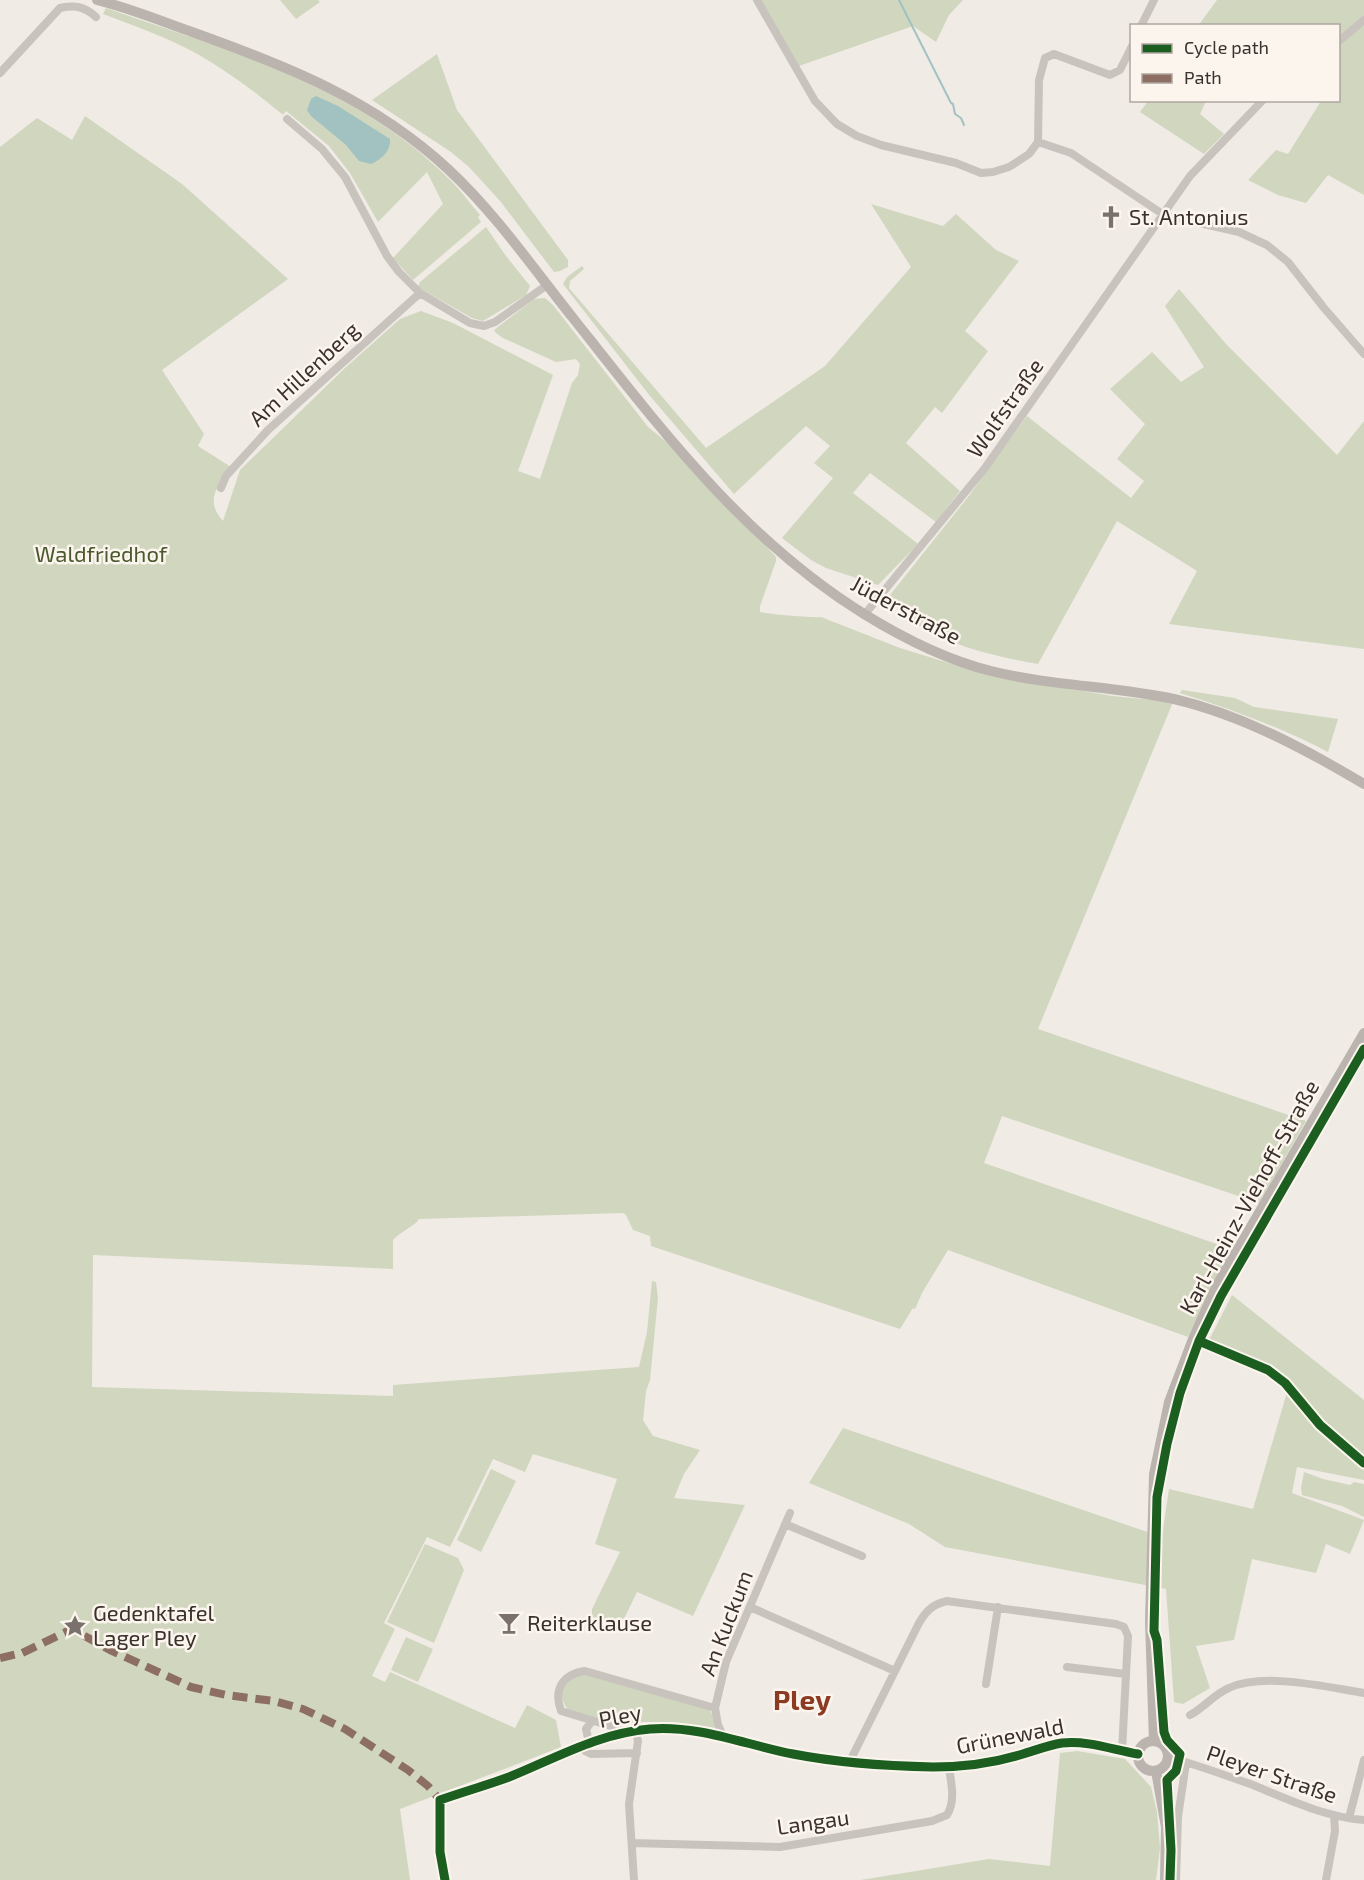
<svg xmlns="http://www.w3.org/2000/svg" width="1364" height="1880" font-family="'Exo 2',sans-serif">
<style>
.green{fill:#d1d6bf}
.water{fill:#a1c2c1}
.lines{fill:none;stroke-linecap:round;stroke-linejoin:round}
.stream{stroke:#a1c2c1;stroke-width:2}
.street{stroke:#c9c3be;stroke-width:8}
.secondary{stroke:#bab3ae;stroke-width:10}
.quiet{stroke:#8d6e63;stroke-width:8;stroke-dasharray:15 8;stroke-linecap:butt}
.cycleway-casing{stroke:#fbf5ee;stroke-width:13}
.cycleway{stroke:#1b5e20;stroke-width:9}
.labels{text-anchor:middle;stroke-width:5;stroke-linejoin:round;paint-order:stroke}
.poi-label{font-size:22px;fill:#3b302b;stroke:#fbf5ee;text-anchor:start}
.street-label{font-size:22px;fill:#3b302b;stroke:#fbf5ee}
.park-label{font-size:22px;fill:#4a5a2e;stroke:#fbf5ee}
.district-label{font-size:28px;font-weight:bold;fill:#8c3b22;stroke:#fbf5ee}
</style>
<rect width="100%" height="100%" fill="#f0ebe5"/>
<path class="green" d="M280,0H318L320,2L296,19Z
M761,0H963L949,15L936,42L913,26L796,67Z
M1217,0H1364V195L1328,175L1306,203L1278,195L1248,180L1276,150L1288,154L1321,101L1338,100V26H1198Z
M106,8C226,50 354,85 447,177C459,188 469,202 480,215L478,217L481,222L413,280L393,258L443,204L427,172L378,222L350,173L329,146L286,111L283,115C253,90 222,67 188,49C161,35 132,25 103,14Z
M437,54L457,110L568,260V267L560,271L554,272L501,202L469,167L451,152L372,100Z
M1148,101H1206L1200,114L1224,134L1204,154L1140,112Z
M85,116L182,184L288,279L162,370L204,434L198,446L231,467C218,486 204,500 223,521L240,470L345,368L400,319L421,311L453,323L553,375L518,471L540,479L572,383L578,375L580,364L576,359L556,362L503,338L496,333L494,330L534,299L545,298L553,305L648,427L674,448L710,483L776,557V561L760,606V612C766,614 817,618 821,617L900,648L991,676L1113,696L1173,702L1038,1029L1306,1121L1259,1203L1002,1116L984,1163L1234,1250L1188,1337L948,1250L922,1293L915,1309L913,1308L900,1329L651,1246L650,1236L633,1230L626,1215L623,1213L419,1219C415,1226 401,1231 393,1240V1269L93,1255L92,1387L393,1396V1385L639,1367L647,1332L652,1281L656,1282L658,1298L650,1380L646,1391L643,1420L653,1436L700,1450L684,1474L674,1498L745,1505L693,1616L637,1592L621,1625L592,1617V1609L620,1552L595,1544L617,1479L533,1454L525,1472L493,1459L450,1547L427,1537L384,1623L395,1629L372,1676L385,1682L390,1672L515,1728L527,1705L556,1720L561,1747L400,1809L410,1880H0V147L37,118L72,140Z
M871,204L943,226L956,214L996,250L1019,261L965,331L988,351L942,413L935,407L906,443L960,491L936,522L870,473L853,493L918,544L878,585L826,568L811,560L782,538L833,478L814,463L830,446L806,426L734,494L650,396L563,284L567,277L582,266L584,269L570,281L569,288L706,448L825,366L911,267Z
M486,227L506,256L530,286L526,295L483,321L472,318L418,287L420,282Z
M1179,289L1226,344L1337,455L1364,421V649L1169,624L1197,571L1117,521L1038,664C993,656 949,646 910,620C902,614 897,602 890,595L968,497L1027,416L1131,498L1144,481L1117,459L1145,424L1110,389L1152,352L1181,382L1204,367L1165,306Z
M1182,690L1235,698L1254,707L1338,719L1328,752C1280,727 1231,709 1180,693Z
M1232,1295L1364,1400V1480L1297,1467L1292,1493L1364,1520L1350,1554L1326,1544L1316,1573L1252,1559L1234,1640L1196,1646L1210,1688L1183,1704L1174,1702L1166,1589L945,1547L909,1524L809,1483L843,1428L1162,1537L1169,1489L1253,1509L1287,1392L1274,1376L1205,1348Z
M491,1469L516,1481L481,1552L457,1540Z
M1304,1472L1323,1479L1350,1485L1354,1482L1364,1484V1517L1342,1506L1302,1495L1301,1488Z
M425,1544L458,1558L464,1570L434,1643L387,1622Z
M406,1637L433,1649L418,1682L391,1670Z
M587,1675L708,1709C714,1714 714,1722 714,1728L674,1722H642L621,1725L568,1710C554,1691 564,1676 587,1675Z
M1077,1751L1125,1759L1151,1787L1157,1812L1160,1848L1156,1880H861L989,1859L1050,1866L1060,1753Z"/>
<path class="water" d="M316,96L338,106L390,139C391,151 382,159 371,164L359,161L346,145L311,116L307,110L311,99Z"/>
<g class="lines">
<path class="stream" d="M899,0L951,103L953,104L955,114L961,118L964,125"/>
<path class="street" d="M757,0L815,101L837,124L857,136L881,145L956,163L981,173L993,172L1009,167L1029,154L1038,142
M1141,26L1154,0
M1338,42L1364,20
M0,73L60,8C75,5 84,6 96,17
M287,119L322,149L345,177L387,256L399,272L420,293L470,323L484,326L495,322L547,285
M1038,142L1071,153L1164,215L1239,232L1267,245L1288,262L1324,308L1364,354
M1038,142L1039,80L1045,58L1054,54L1110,75L1120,70L1132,46
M221,488L226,476L268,430L420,293
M865,614L985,468L1190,176L1263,100
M785,1524L862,1556
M750,1607L895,1671
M1067,1667L1125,1674
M986,1684L998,1607
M1190,1715C1204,1708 1214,1694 1229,1688C1263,1672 1327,1687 1364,1693
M624,1732L614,1727L561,1711C553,1689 563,1674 585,1671L715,1708
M723,1736L718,1725L715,1708L726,1662L790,1513
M589,1742L586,1729L592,1721
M581,1746L585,1751L591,1754L637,1753
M1169,1757C1197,1765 1225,1775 1253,1785C1289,1800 1325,1817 1364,1820
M850,1761L919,1623C926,1611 933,1604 947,1601L1116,1624L1124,1627L1128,1636L1122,1751
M1349,1818L1364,1760
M632,1843L780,1847L932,1821L947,1815C956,1800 951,1783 949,1767
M445,1880L440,1852V1800C463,1792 487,1785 509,1777C556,1758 599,1733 650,1729C699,1725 746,1745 793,1754C839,1763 887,1766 933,1767C963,1767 994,1763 1023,1754C1036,1750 1049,1745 1062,1743C1087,1740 1114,1750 1138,1754
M634,1880L629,1804L638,1741L635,1730
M1176,1880L1178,1817L1186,1763
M1326,1880L1335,1831L1334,1816"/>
<path class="secondary" d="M97,0C129,8 161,21 192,32C287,66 374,100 449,170C496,214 533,268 573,318C660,428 743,539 864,614C903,638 946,660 991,671C1051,686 1114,686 1174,699C1242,715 1305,749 1364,784
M1154,1741L1150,1621L1154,1474L1169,1402L1193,1339L1217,1285L1364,1033
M1138 1756a15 15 0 1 1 30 0a15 15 0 1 1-30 0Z
M1156,1771L1166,1827L1165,1880"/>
<path class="quiet" d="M0,1658L22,1653L72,1629L110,1650L191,1687L226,1695L274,1701L303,1709L345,1729L408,1770L428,1786L440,1800"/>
<g class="cycleway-casing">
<path id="cycleway" d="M1199,1341L1268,1370L1285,1383L1320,1425L1364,1463
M445,1880L440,1852V1800C463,1792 487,1785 509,1777C556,1758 599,1733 650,1729C699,1725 746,1745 793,1754C839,1763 887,1766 933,1767C963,1767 994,1763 1023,1754C1036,1750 1049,1745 1062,1743C1087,1740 1114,1750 1138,1754
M1170,1880L1171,1850L1167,1780L1176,1771L1180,1754L1167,1740L1164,1732L1157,1640L1154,1631L1157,1497L1167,1444L1180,1393L1199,1341L1221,1296L1364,1049"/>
</g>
<use href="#cycleway" class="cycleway"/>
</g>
<defs>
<g id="church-bare" transform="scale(1.8)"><path d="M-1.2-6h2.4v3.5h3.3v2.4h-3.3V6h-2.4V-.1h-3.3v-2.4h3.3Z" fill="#7a716c" stroke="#fbf5ee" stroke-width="2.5" paint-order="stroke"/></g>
<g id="bar-bare" transform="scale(1.8)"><path d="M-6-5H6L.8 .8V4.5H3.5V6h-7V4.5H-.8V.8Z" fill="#7a716c" stroke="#fbf5ee" stroke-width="2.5" paint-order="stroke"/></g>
<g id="sight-bare" transform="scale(1.8)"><path d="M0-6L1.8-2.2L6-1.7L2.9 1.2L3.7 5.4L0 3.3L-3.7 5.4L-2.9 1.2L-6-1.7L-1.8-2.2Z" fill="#7a716c" stroke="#fbf5ee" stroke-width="2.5" paint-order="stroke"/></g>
</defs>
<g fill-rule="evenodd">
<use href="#church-bare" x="1111" y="217"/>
<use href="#bar-bare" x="509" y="1623"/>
<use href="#sight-bare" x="75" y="1626"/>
</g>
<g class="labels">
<g class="poi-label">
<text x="1129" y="225">St. Antonius</text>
<text x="93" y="1621">Gedenktafel<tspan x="93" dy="25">Lager Pley</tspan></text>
<text x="527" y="1631">Reiterklause</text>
</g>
<g class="street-label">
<text transform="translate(304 374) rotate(-43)" y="8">Am Hillenberg</text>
<text transform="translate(1005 408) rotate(-55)" y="8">Wolfstraße</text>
<text transform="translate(906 610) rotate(28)" y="8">Jüderstraße</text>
<text transform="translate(1249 1197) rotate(-61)" y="8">Karl-Heinz-Viehoff-Straße</text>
<text transform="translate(726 1623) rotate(-69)" y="8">An Kuckum</text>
<text transform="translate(620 1716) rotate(-11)" y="8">Pley</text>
<text transform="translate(1010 1736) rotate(-11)" y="8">Grünewald</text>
<text transform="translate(1272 1774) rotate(19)" y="8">Pleyer Straße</text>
<text transform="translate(813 1822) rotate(-8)" y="8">Langau</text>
</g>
<g class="park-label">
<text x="101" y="562">Waldfriedhof</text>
</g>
<g class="district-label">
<text x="802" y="1710">Pley</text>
</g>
</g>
<rect x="1130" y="24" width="210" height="78" fill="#fbf5ee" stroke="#aea6a0" stroke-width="1.5"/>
<rect x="1142" y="44" width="30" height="9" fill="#1b5e20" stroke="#aea6a0" stroke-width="1.5"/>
<text x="1184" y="54" font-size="18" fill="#3b302b">Cycle path</text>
<rect x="1142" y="74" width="30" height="9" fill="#8d6e63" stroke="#aea6a0" stroke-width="1.5"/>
<text x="1184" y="84" font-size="18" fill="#3b302b">Path</text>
</svg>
